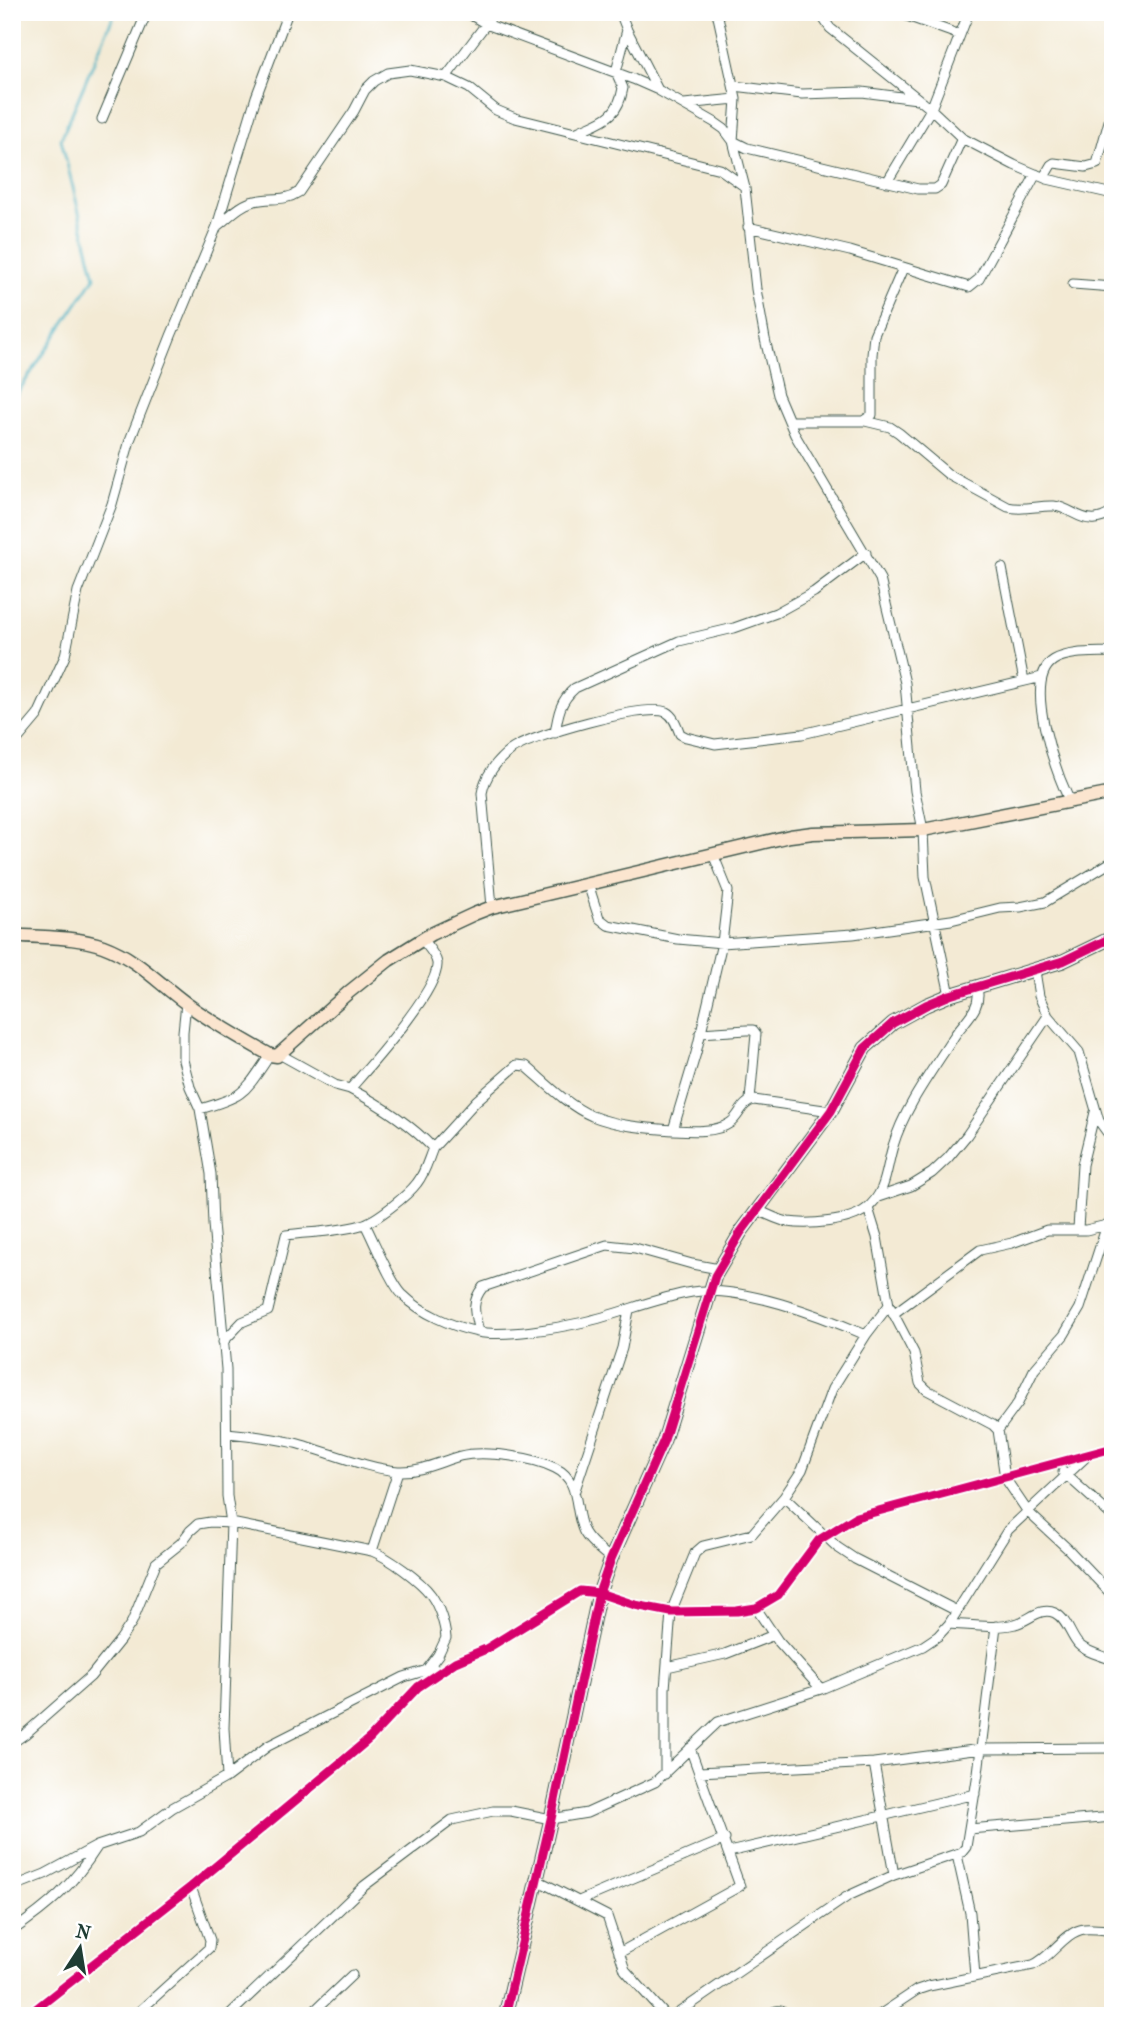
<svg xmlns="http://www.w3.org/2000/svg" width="1125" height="2028" font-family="'IM FELL French Canon',serif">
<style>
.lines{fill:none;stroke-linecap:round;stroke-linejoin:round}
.stream{stroke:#44b0c2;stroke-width:2.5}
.street-casing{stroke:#3f574c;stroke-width:11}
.secondary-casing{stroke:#3f574c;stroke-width:15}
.street{stroke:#fff;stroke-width:9}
.secondary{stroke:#fbe5cf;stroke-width:12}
.cycleway-casing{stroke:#fff;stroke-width:13}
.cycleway{stroke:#d6006c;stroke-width:9}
</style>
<rect width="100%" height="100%" fill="#fff"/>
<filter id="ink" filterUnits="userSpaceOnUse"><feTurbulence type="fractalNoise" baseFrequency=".0143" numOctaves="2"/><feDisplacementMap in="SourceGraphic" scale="14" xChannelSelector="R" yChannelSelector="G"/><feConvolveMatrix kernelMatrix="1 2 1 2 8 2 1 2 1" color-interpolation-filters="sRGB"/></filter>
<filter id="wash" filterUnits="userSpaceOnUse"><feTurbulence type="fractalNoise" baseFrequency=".00686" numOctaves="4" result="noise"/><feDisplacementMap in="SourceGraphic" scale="28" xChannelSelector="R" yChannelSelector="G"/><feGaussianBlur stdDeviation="1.57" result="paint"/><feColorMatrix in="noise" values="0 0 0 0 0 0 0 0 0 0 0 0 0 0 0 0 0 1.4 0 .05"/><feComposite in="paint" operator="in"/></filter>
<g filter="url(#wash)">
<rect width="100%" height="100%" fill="#f3ead4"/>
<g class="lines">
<path class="stream" d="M12,401L95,277L61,139L115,12"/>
</g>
</g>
<g filter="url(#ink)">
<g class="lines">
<g class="street-casing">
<path id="street" d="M466,12L486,24L633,79L658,90L714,122L724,129L733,141L745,188L756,289L765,339L778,395L795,435L880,579L905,683L915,791L923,830L925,877L950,995
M620,12L627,30L658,90
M819,12L830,28L931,109L962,138L1014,165L1047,179L1113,194
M896,12L960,35
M446,77L495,12
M734,86L802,94L862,92L917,99
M684,104L736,99L717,12
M102,119L147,12
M577,132C603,120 618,118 623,88L616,72L627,30
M733,141L747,148L918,189H935L941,185L962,138
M733,141L736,99
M1044,177L1051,165L1054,163L1086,167L1097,164L1113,107
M887,182L931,109L969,12
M217,226C229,217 240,204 255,201C271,197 284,202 299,192L354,111L365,90L374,81L388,73L410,70L446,77L469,88L496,110L515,118L720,169L744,186
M748,227L850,251L969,287L979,279L1036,174
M1073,284L1113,287
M789,421H863L872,415V355L874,335L903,268
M865,421L890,427L899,433L949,475L1008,507C1023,511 1039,505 1054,506C1068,507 1078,519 1091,519C1099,520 1106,516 1113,512
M1002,568L1024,681
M555,733C558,714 560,701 575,688L679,641L734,628L776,613L814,592L866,553
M12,746L38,715L65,656L78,591L112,504L130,440L171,336L217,226L256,97L288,12
M1070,802C1057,774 1021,680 1054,660C1069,651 1095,653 1113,652
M713,854L728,891L722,943L696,1053L673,1130C689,1131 716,1133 730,1123C740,1116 741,1103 754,1100L831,1111
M588,884L599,918L608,925L678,939L722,943L853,934L951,920L1000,908L1020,907L1045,902L1113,861
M492,907L482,793C485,776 497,760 511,750C529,736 645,703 666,712C674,716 677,726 680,734L686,737L715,744L802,734L1042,677
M186,1003L183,1032V1060L190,1087L200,1109L211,1174L213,1224L226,1369L227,1496L231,1523L224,1728L227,1777
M1048,1016L1079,1052L1099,1121L1107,1132L1113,1135
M700,1033L747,1030H753L756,1034L750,1100
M281,1055L335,1085L350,1089C369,1067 440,989 437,963C436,955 427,946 422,939
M200,1109C246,1096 244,1093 270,1055
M433,1148L476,1101L517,1065L526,1066C546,1083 567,1105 592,1116C617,1126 645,1128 673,1130
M878,1197L911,1186L932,1173L948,1158L967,1135L1048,1016L1039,996L1035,971
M868,1208L877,1237L889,1305L914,1353L920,1383L927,1390L993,1425L998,1430L1005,1478L1028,1512L1068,1549L1113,1596
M758,1210C768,1215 778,1220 788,1222C809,1225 849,1222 866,1209C887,1193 886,1168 893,1146C904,1108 932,1071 953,1038C963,1021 983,1009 977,988
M365,1224C374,1241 391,1284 403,1295C421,1313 453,1327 478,1332C504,1337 558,1328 584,1322C620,1314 655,1298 692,1292C741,1285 822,1316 866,1335
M1078,1229L1082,1165L1095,1112
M893,1314L980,1250L1012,1243L1047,1230H1086L1107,1225
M479,1332C475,1314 470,1303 483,1287L607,1245L635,1248L692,1264L719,1269
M223,1342L242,1322L268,1311L286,1235C311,1232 337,1232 361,1225C376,1221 408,1195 417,1183C425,1173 428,1160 433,1148C409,1123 381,1105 350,1089
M998,1430L1018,1403L1034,1370L1064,1335L1080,1308L1107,1225L1113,1217
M227,1433C250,1435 273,1438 295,1443C326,1451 368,1469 398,1471C421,1472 439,1462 460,1456C484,1450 533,1457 555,1468C582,1481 573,1510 584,1532C590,1543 602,1551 611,1559
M1063,1472L1113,1517
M575,1490L622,1348L629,1310
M784,1497L837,1547L855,1559L957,1611
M372,1551L398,1471
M756,1608L778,1641L821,1689
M949,1624C970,1625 994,1629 1015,1624C1029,1621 1040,1606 1055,1613C1067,1619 1070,1635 1078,1644C1086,1652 1102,1656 1113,1660
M667,1667L725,1654L774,1635
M12,1743L25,1734L91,1676L120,1640L132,1622L156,1563L181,1543L190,1531L198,1524L210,1522L231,1523L372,1551C389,1558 420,1580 431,1595C439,1606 445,1625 446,1638L438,1655L428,1668
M874,1763L894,1875
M699,1772L874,1763L981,1749L1113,1748
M665,1774V1689L671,1612L695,1553L703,1546L752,1534L784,1497L802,1470L832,1389L866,1335L889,1305
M969,1829L1113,1817
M729,1852L975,1794
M957,1855L970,1913L975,1976
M537,1880L607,1916L625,1970L666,2016
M12,1887L45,1874L97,1846L139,1832L172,1808L227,1777L268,1746L404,1677L434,1668
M579,1901L725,1839
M12,1931C49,1906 73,1885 97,1847
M619,1953L740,1886L690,1748
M27,2016L191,1887L344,1760L370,1738L418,1687L455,1662L486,1649L580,1591L599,1593L635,1605L671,1612L737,1611L756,1608L778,1595L819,1540L856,1517L1113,1448
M134,2016L209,1948L210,1940L191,1887
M228,2016L364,1886L452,1820L493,1811H511L551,1819L587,1813L655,1782L718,1722L821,1689L923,1646L938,1636L949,1624L1008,1530L1085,1458
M309,2016L352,1975
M674,2016L848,1896L894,1875L962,1852L966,1847L978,1773L996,1626
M766,2016C775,2010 781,2008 789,2016
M878,2016L917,1990L929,1986L1033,1965C1052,1957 1064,1932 1084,1929C1093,1928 1104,1930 1113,1931"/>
</g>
<g class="secondary-casing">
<path id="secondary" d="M12,935C41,938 76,936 103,946C138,959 158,983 187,1004C213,1023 242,1039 270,1055L277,1056L349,992L389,960L431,934L474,914L492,907L790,836L813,833L923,830L1113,793
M505,2016L551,1819L599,1593L611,1559L664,1440L715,1276L741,1232L831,1111L865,1048L893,1023L926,1005L950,995L1063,961L1113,937"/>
</g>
<use href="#street" class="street"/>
<use href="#secondary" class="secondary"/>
<g class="cycleway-casing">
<path id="cycleway" d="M27,2016L191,1887L344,1760L370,1738L418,1687L455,1662L486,1649L580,1591L599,1593L635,1605L671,1612L737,1611L756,1608L778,1595L819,1540L856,1517L1113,1448
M505,2016L551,1819L599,1593L611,1559L664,1440L715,1276L741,1232L831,1111L865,1048L893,1023L926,1005L950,995L1063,961L1113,937"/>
</g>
<use href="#cycleway" class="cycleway"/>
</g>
</g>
<rect width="1125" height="2028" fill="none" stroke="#fff" stroke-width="42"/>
<g transform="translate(80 1948) rotate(12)" stroke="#ffffff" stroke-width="5" paint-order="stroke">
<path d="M0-5L12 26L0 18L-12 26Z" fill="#1f3d34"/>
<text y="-10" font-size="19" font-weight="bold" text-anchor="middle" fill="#1f3d34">N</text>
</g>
</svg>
